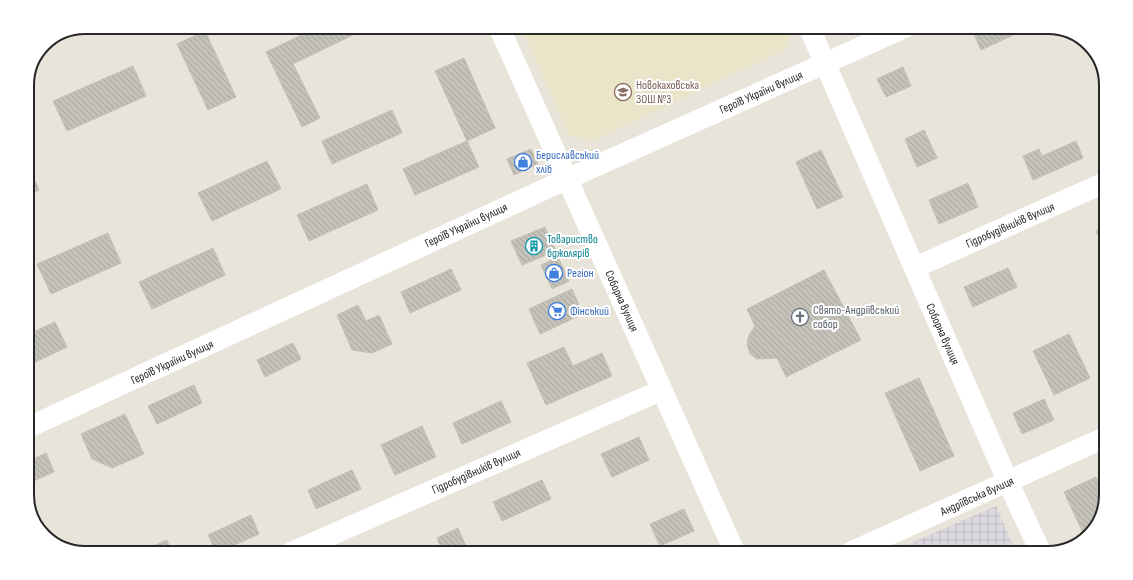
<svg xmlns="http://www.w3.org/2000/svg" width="1133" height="580" font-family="'Sofia Sans Condensed',sans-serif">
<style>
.industrial{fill:url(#industrial-grid)}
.education{fill:#eae4c8}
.building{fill:url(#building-back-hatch);stroke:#c3c0b3}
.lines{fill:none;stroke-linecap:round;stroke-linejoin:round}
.minor{stroke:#fff;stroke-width:21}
.labels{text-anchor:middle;stroke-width:4;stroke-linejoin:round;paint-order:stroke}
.education-label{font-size:12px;fill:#785e54;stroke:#fff;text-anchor:start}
.street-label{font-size:12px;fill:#272727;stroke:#fff}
.shop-label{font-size:12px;fill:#366cbe;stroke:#fff;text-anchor:start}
.culture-label{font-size:12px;fill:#0d838f;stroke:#fff;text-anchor:start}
.worship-label{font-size:12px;fill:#5b616d;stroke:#fff;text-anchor:start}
.rim{fill:none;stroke:#272727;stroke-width:2}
</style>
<defs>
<pattern id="industrial-grid" width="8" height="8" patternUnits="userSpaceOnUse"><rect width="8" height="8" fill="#ddd9e1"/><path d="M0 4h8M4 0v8" fill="none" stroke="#bebac1"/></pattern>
<pattern id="building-back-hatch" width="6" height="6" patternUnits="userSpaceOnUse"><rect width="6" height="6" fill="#c4c1b8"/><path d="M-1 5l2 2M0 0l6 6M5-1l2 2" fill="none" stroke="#a8a69e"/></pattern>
</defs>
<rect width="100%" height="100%" fill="#e9e4d9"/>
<path class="industrial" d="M996,506L1016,553H888Z"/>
<path class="education" d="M521,27H789L790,30L786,49L592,141L569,135Z"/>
<path class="building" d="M203,27H226L208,35Z
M318,27H355L357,33L293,64L320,118L302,127L266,52Z
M983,27H1020L1022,31L981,50L973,32Z
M205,31L236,97L208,110L177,44Z
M464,58L495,128L467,141L435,71Z
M133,66L146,96L67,131L53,101Z
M903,67L911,86L886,97L877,79Z
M392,110L402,133L332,164L322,141Z
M924,130L937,158L917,167L905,139Z
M467,141L479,167L415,195L403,169Z
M1076,141L1083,158L1033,180L1023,156L1039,149L1042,156Z
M531,149L538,164L514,175L507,159Z
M821,150L843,197L817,209L796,162Z
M267,161L281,189L212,221L198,193Z
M27,162L39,190L27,195Z
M968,183L978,207L939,224L929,200Z
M367,184L378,210L309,241L297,215Z
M1106,226V254L1096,231Z
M545,227L556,251L522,265L511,241Z
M108,233L121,263L51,294L37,264Z
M213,248L225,275L152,309L139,282Z
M558,257L569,281L552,289L541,265Z
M1008,268L1017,287L973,307L964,287Z
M451,269L461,290L410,313L401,292Z
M824,270L861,340L786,377L777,358L757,359L750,354L747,344L749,335L755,326L747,309Z
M572,289L583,314L540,334L529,309Z
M358,305L366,321L379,315L392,344L372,353L352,350L337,315Z
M55,322L67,347L27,366V335Z
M1069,334L1090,378L1054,395L1033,351Z
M293,343L301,359L265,377L257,360Z
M564,347L573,366L602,353L612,376L546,405L527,363Z
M919,378L954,456L920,471L885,393Z
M194,385L202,403L157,424L148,406Z
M1044,399L1054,420L1022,434L1013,413Z
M501,401L511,422L462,444L453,423Z
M125,414L144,454L112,468L92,459L81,434Z
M422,426L436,457L395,475L381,445Z
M639,437L649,460L612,477L601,454Z
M46,453L54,472L27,484V462Z
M352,470L361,489L316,509L308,490Z
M1096,477L1105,497L1100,520L1093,528L1083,533L1064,492Z
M542,480L551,499L502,521L493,502Z
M684,509L694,531L660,546L650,524Z
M251,515L259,534L217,553L208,535Z
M458,528L466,546L452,553H443L437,538Z
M167,540L172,553H148L146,549Z"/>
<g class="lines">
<path class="minor" d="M499,27L735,553
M809,27L1008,482L1041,553
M914,268L1106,182
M27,428L567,179L906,27
M290,553L662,390
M849,553L1106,437"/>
</g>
<defs>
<g id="school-ring" transform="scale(0.9)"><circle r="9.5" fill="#fff" stroke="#8d6e63" stroke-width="1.5"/><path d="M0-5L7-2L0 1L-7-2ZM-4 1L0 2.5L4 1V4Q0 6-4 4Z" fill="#8d6e63"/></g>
<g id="shop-ring" transform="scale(0.9)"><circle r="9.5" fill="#fff" stroke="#3f7fe0" stroke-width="1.5"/><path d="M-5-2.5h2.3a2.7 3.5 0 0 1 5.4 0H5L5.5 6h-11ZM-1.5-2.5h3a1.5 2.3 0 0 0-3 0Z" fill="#3f7fe0"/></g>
<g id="building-ring" transform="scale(0.9)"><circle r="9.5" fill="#fff" stroke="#0f9aa8" stroke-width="1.5"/><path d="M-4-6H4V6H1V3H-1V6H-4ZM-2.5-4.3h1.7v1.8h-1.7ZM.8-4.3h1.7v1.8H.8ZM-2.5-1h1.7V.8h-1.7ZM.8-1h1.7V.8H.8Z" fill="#0f9aa8"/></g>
<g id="supermarket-ring" transform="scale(0.9)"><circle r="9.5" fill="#fff" stroke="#3f7fe0" stroke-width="1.5"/><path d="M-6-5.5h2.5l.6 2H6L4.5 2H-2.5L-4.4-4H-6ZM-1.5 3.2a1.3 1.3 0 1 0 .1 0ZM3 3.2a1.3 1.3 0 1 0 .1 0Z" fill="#3f7fe0"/></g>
<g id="church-ring" transform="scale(0.9)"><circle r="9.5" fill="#fff" stroke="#6b7280" stroke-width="1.5"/><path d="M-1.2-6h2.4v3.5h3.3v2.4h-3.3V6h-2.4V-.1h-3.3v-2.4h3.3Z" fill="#6b7280"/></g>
</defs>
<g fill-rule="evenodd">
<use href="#school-ring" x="623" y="92"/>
<use href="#shop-ring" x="523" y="162"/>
<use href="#building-ring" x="534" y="246"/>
<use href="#shop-ring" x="554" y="273"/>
<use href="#supermarket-ring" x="557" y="311"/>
<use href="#church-ring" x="800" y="317"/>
</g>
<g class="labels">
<g class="education-label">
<text x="636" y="89">Новокаховська<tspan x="636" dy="14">ЗОШ №3</tspan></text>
</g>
<g class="street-label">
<text transform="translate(761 92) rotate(-24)" y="4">Героїв України вулиця</text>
<text transform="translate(466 225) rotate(-25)" y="4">Героїв України вулиця</text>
<text transform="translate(1010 225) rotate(-24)" y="4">Гідробудівників вулиця</text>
<text transform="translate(622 301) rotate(66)" y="4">Соборна вулиця</text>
<text transform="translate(943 334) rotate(66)" y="4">Соборна вулиця</text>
<text transform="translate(172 362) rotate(-25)" y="4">Героїв України вулиця</text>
<text transform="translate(476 471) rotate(-24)" y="4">Гідробудівників вулиця</text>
<text transform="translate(977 496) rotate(-24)" y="4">Андріївська вулиця</text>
</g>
<g class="shop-label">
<text x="536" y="159">Бериславський<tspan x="536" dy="14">хліб</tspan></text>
<text x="567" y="277">Регіон</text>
<text x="570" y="315">Фінський</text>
</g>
<g class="culture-label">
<text x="547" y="243">Товариство<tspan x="547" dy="14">бджолярів</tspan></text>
</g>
<g class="worship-label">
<text x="813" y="314">Свято-Андріївський<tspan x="813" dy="14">собор</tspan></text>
</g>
</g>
<path d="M0 0H1133V580H0ZM85 34H1048A51 51 0 0 1 1099 85V495A51 51 0 0 1 1048 546H85A51 51 0 0 1 34 495V85A51 51 0 0 1 85 34Z" fill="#fff" fill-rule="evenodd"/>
<path class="rim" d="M85 34H1048A51 51 0 0 1 1099 85V495A51 51 0 0 1 1048 546H85A51 51 0 0 1 34 495V85A51 51 0 0 1 85 34Z"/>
</svg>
